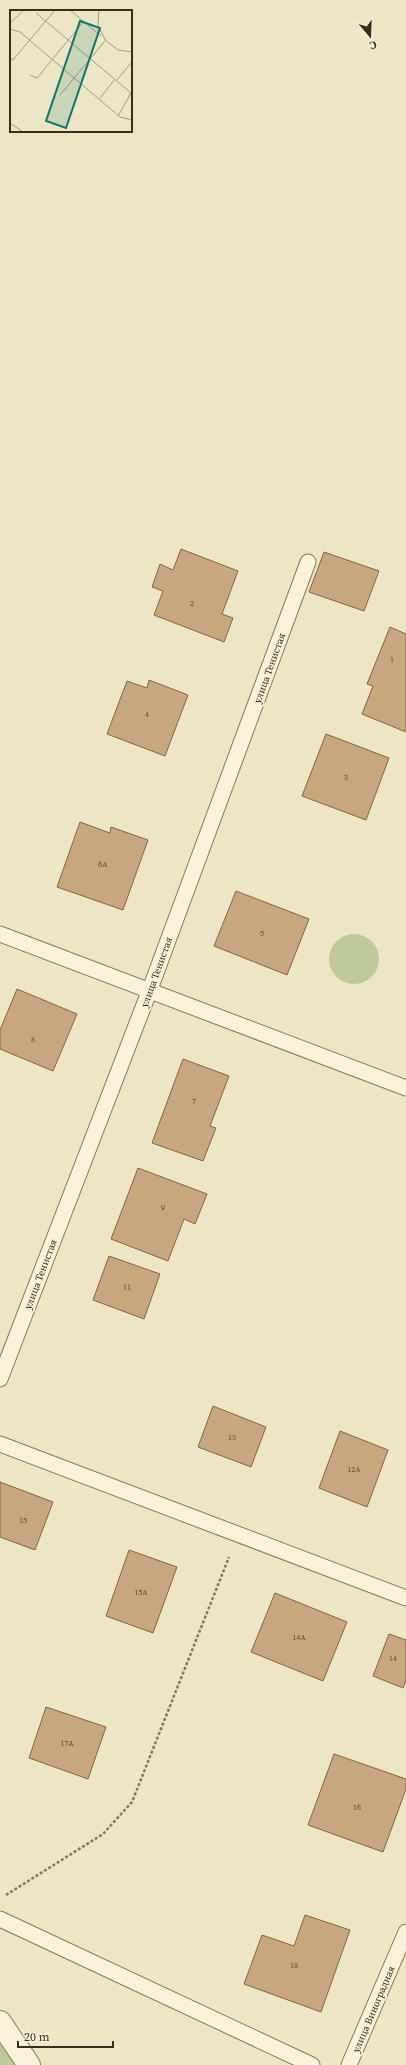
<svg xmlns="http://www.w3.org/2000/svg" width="406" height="2065" font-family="'Source Serif 4',serif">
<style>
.green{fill:#beca9a}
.building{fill:#c8a67e;stroke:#846544}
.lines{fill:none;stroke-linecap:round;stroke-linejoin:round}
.service-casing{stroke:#86785d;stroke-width:17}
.minor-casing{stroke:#86785d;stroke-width:24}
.path{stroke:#86785d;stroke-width:2.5;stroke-dasharray:3 2;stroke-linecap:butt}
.service{stroke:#f7f2d9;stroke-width:15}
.minor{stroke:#f7f2d9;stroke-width:22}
.labels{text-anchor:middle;stroke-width:4;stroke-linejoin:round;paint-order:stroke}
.number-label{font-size:8px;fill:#5b4c38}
.street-label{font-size:10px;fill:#372e20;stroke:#f4efd5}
.inset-road{fill:none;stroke:#a49c84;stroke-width:1}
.view{fill:#0f766e;fill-opacity:0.15;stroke:#0f766e;stroke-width:2}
.inset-edge{fill:none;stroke:#372e20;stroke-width:2}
</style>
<rect width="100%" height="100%" fill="#ece5c6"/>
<path class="green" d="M329 959a25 25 0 1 1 50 0a25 25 0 1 1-50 0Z
M0,2042L27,2065H0Z"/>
<path class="building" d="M181,549L238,571L222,614L233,618L224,642L154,615L163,591L152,587L160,564L173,570Z
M324,552L379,571L364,611L309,592Z
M390,627L406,634V732L362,714L373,686L367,684Z
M149,680L188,695L165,756L107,734L127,681L147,688Z
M326,734L389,758L366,820L302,796Z
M80,822L110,833L111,827L148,840L123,910L57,887Z
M236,891L309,919L287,975L214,946Z
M17,989L77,1014L53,1071L0,1049V1030Z
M183,1059L229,1076L210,1126L216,1128L203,1161L152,1143Z
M138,1168L207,1194L195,1224L184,1219L168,1261L111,1239Z
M109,1256L160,1274L144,1319L93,1300Z
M213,1406L266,1427L251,1467L198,1447Z
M340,1431L388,1450L367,1507L319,1488Z
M0,1482L53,1502L35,1550L0,1537Z
M129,1550L177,1567L153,1633L106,1616Z
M275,1593L347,1622L323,1681L251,1652Z
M389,1634L406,1640V1680L403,1688L373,1676Z
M46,1707L106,1727L88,1779L29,1758Z
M334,1754L406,1779V1789L383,1852L308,1825Z
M305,1915L350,1930L321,2012L244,1984L262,1935L294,1946Z"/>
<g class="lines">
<g class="service-casing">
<path id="service" d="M0,934L406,1088
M0,1379L149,992L308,562
M0,1444L406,1598
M0,1919L312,2065
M349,2065L406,1932"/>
</g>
<g class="minor-casing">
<path id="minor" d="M0,2022L29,2065"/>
</g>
<path class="path" d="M6,1895L103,1834L132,1802L229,1557"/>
<use href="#service" class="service"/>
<use href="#minor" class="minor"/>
</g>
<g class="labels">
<g class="number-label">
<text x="192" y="606">2</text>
<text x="392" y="662">1</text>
<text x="147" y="717">4</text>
<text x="346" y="780">3</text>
<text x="103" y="867">6А</text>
<text x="262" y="936">5</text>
<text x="33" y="1042">8</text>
<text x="194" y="1104">7</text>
<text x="163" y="1210">9</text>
<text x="127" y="1290">11</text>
<text x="232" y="1440">13</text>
<text x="354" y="1472">12А</text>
<text x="23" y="1523">15</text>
<text x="141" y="1595">15А</text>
<text x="299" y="1640">14А</text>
<text x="393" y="1661">14</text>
<text x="67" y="1746">17А</text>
<text x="357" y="1810">16</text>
<text x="294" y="1968">18</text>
</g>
<g class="street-label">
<text transform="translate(269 668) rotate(-70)" y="4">улица Тенистая</text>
<text transform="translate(156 972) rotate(-70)" y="4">улица Тенистая</text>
<text transform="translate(40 1274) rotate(-69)" y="4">улица Тенистая</text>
<text transform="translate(373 2009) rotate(-67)" y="4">улица Виноградная</text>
</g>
</g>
<g transform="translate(10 10)">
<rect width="122" height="122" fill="#ece5c6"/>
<path class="inset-road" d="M60,0L91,26M89,0L88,15L95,30L108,40L122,42M26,3L121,83L108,106M0,13L14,0M0,19L10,22L110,107L122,110M0,48L3,50L45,0M20,65L27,68L74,11M107,70L121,53M50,85L95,31M90,88L105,69M0,113L13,122"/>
<path class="view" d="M70,11L90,18L56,118L36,111Z"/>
<rect width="122" height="122" class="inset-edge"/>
</g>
<g transform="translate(370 36) rotate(161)" stroke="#f4efd5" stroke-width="3" paint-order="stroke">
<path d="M0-3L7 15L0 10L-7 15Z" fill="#372e20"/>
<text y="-6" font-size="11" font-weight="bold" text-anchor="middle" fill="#372e20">С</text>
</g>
<path d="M18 2041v6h95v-6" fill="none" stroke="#372e20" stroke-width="2"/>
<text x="24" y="2041" font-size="12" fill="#372e20" stroke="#f4efd5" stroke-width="3" paint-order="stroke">20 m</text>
</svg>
